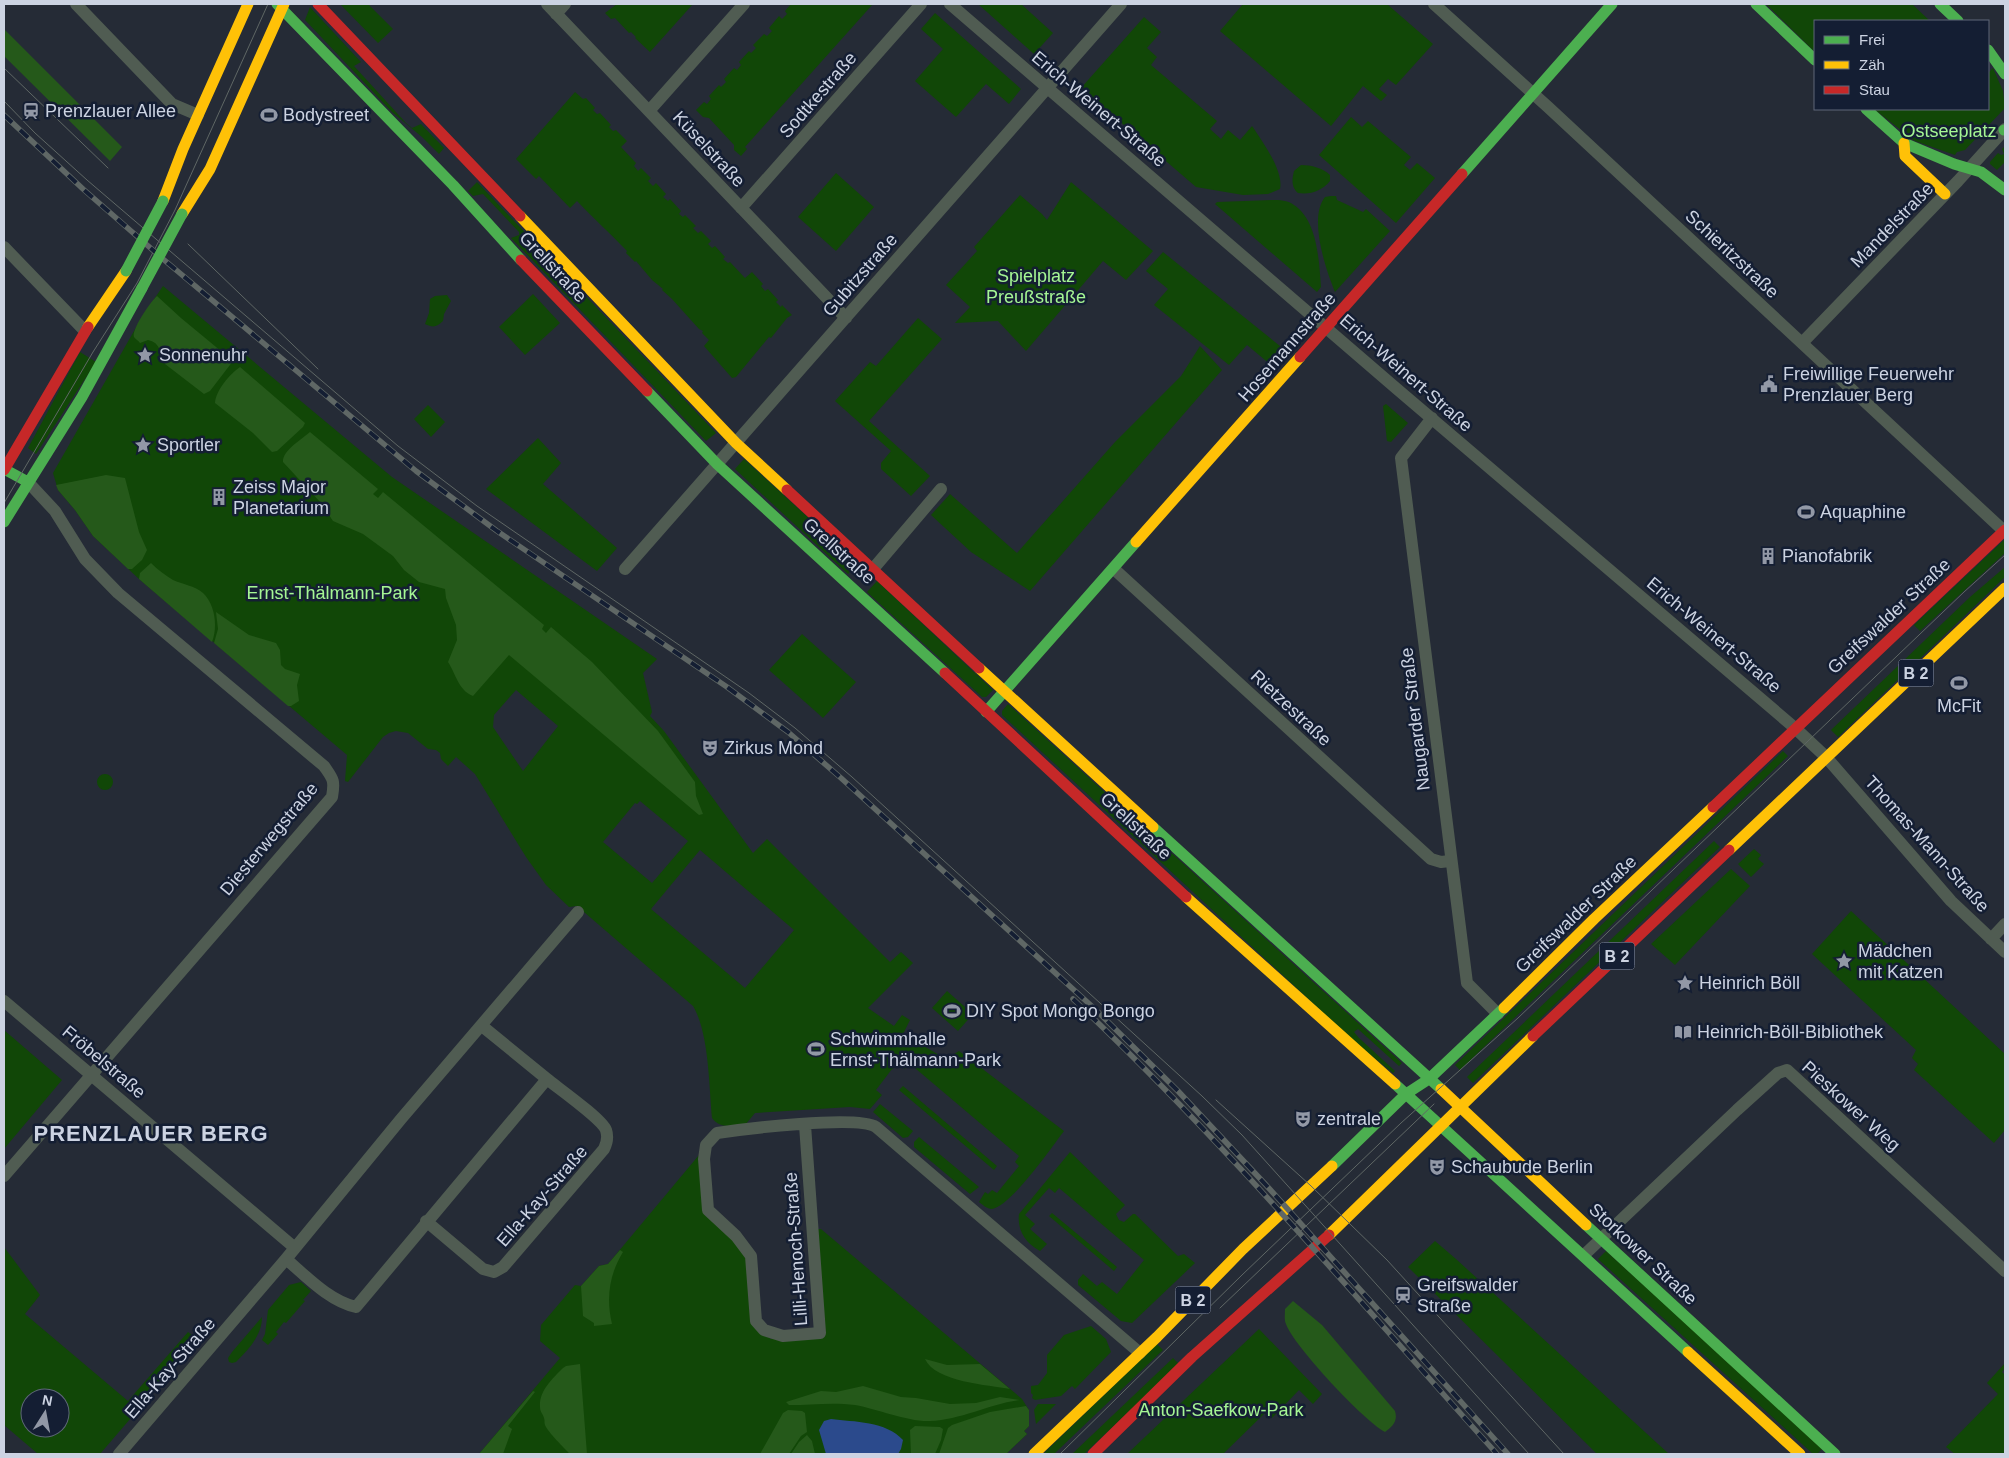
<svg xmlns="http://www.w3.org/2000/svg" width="2009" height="1458" font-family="Arial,sans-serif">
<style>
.green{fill:#114707;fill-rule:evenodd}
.forest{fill:#25591a}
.water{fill:#2b4a8c}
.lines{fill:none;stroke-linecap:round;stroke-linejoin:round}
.street{stroke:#505c52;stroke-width:12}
.fast{stroke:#4caf50;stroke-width:11}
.slow{stroke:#ffc107;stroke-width:11}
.jam{stroke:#c62828;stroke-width:11}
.tram{stroke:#5f6765;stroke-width:1}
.rail-casing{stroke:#5f6765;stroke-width:5.5}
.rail{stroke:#141e33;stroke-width:4;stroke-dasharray:11;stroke-linecap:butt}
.fast-bridge{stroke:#4caf50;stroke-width:11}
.labels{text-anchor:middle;stroke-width:5;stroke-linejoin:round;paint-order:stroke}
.shield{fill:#141e33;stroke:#959dae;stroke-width:1}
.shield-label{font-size:16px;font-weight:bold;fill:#ccd3e2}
.street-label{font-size:18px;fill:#ccd3e2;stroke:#141e33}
.poi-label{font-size:18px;fill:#ccd3e2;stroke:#141e33;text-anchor:start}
.park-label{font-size:18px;fill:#a5f694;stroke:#141e33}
.district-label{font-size:22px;font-weight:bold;letter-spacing:1px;fill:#ccd3e2;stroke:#141e33}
</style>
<rect width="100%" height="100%" fill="#252b36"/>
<path class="green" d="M340,4H368L393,29L378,43Z
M617,4H693L650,52L635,38L636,37L631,32L629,33L615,18L611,19L605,13Z
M791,4H873L745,147L747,149L741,156L734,150V145L709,118L703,117L696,110L704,102L707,104L711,99L709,96L719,85L721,87L726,82L724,79L734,68L737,70L741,65L739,62L749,51L751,53L756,48L753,45L764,34L767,36L772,31L769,28L779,16L782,19L787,14L785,11Z
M978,4H1021L1053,33L1034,54Z
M1243,4H1387L1433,44L1396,85L1388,79L1379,89L1387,95L1381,101L1363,86L1331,126L1220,31Z
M1766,4H1912L1930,21H1815V52Z
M310,7L361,62L354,66L406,123L412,128L421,124L444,148L439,154L422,137L392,112L305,20Z
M935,13L1021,89L1009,104L986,84L956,117L915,81L943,49L921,29Z
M1144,17L1161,32L1147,48L1157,57L1151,65L1217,121L1210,129L1221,139L1228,130L1240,140L1252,126C1262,141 1284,171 1280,189L1268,194L1243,195L1196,187L1081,88Z
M1993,68L2003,91L2005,108L1965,150L1957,152L1955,155L1915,141L1874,109H1988V73Z
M575,92L583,99L586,98L595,108L593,110L597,114L600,113L611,125L609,127L613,131L616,130L627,141L621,147L636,163L634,166L638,171L641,168L651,178L648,181L653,186L656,183L666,194L663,197L668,201L670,199L681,211L679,214L683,217L685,215L696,226L693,228L698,233L701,231L711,241L708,244L712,248L715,246L725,257L723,259L728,263L730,262L745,278L752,272L763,284L761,286L765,291L768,289L778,300L776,302L781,307L782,305L792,315L787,318L771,338L769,337L736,377L732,378L704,346L709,340L702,333L703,331L699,329L672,299L662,290L663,289L652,280L636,261L635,262L626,253L627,251C610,233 593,218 577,201L570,208L539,176L536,179L516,159Z
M1351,117L1362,127L1368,121L1411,157L1404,165L1410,170L1417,163L1435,178L1396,223L1319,155Z
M2005,146V162L1997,170L1990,164V162L1998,153L2001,155L2004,154L2002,149Z
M1301,165C1311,165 1323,168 1330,175V181C1322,191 1310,195 1298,193C1291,187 1292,179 1294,171Z
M836,173L874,207L836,251L798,217Z
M477,182L716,433L706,441L511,238L519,235V232L483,194L473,196L468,191Z
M1071,182L1153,251L1126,280L1103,261L1026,351L998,321L955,323L970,307L946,285L977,251L974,247L1020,195L1042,214L1047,220Z
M1331,196H1336L1337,200L1363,212L1366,209L1390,231L1335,292C1326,270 1308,218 1325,197Z
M1272,200C1280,200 1287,200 1294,205C1318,221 1319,262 1321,287L1317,292L1215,204L1217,202Z
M1163,252L1285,350L1271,365L1247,345L1229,365L1154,305L1168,289L1146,271Z
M163,286L392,477L657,659L643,673L652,712L650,716L664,731L753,853L767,839L890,962L901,952L913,963L868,1008L894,1026L902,1015L910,1020L903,1034L946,1059L959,1051L1064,1131C1052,1147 1010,1207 992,1209C987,1209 983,1205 979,1202L985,1192L988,1194L992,1190L997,1193L1019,1166L1015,1162L1019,1156L909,1063L905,1069L901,1065L892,1069L876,1090L882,1095L870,1109L850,1107L755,1113L745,1125C733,1126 720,1129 712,1118C709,1085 709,1033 693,1006L577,906L569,907L546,885L526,857L475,774L456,757L448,766L441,759L440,753L436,750L428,749L408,733L396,731L389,733L383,737L348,782L345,781L347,755L139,579L93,536L75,510L58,490L53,473L142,317ZM516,690L558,726L523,771L493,727L494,715ZM640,801L688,841L652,883L603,842L635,803L637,804ZM700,850L794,930L745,988L651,909Z
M533,294L560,323L525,355L499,327Z
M447,295L451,301L444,314L443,321C437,327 433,328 425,324L429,313L430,299L435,296Z
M918,318L942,339L869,421L930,476L911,496L881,469V463L891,451L835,401L870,362L876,366Z
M1200,346L1222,370L1030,591L971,552L931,515L950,494L1017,553L1115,442L1181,376Z
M80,352L96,362L36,454L28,448Z
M1386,404L1408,423L1391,442L1387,441L1383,406Z
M428,405L445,422L431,437L414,419Z
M538,438L561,463L543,484L617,548L597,571L486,489Z
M744,459L858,563L848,574L735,469Z
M2005,539V553L1920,631L1914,625Z
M2005,567V577L1838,737L1831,730L1970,597Z
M877,581L993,690L986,697H982L867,592Z
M802,634L856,682L823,718L769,670Z
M1008,704L1402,1063L1399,1066L1358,1029L1354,1032L1359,1038L1395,1071L1393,1073L1357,1044L1002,715V711Z
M1783,751L1788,756L1460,1070L1455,1065Z
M97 782a8 8 0 1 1 16 0a8 8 0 1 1-16 0Z
M1714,841L1720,847L1473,1083L1467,1077Z
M1754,849L1761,855L1758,859L1764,864L1751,877L1738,864Z
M1731,869L1750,886L1675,965L1651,944Z
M1851,911L2005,1054V1130L1994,1143L1914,1070L1918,1064L1912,1058L1916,1050L1812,954Z
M947,991L973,1014L958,1031L932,1008Z
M4,1030L62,1080L4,1149Z
M903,1086L997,1166L994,1170L899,1090Z
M880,1104L913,1131L908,1137L903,1138L873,1112Z
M919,1137L979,1187L970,1194L914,1147V1142Z
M1070,1152L1125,1205L1116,1214L1119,1220L1124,1222L1133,1214H1135L1178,1256L1184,1254L1195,1263L1132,1323L1121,1321L1078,1285V1280L1083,1274L1097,1286L1102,1282L1117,1294L1144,1260L1059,1188L1055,1193L1049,1188L1025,1215L1035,1224L1030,1229L1047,1244L1040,1251C1025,1243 1017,1230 1019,1214Z
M699,1155L704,1213L734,1239L746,1258L753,1324L771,1339L824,1335L818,1229H821L1022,1399L1029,1410V1426L1024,1431L1027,1434L1006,1454H479L560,1358L540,1341L541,1325L575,1285L581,1286L599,1266L608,1264Z
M1052,1213L1117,1267L1114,1271L1049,1216Z
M1435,1241L1456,1259L1669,1454H1597L1408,1267Z
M4,1247L40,1295L25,1314L128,1401L188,1332L198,1340L100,1454H38L4,1425ZM30,1398H60V1428H30Z
M1606,1251L1823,1448L1817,1454H1813L1598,1259Z
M301,1282L311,1291L303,1300L305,1301L286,1323L284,1322L276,1332L278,1334L268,1345L262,1340L265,1334L268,1310L289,1285Z
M262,1317C262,1335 249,1349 236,1362L232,1363L229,1362L228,1358L232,1352Z
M1091,1326L1106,1339L1111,1352L1075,1389L1072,1386L1061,1396L1035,1400L1032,1398L1033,1395L1031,1393V1386L1038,1385L1047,1373V1355L1064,1335Z
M1259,1329L1322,1394L1313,1404L1299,1390L1272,1418L1266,1412L1223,1454H1127Z
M1157,1344L1163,1350L1054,1454H1043Z
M1173,1358L1179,1364L1084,1454H1072Z
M2005,1363V1368L2002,1372L2005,1375V1454H1955L1946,1447L1998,1394L1987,1383Z
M1038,1404H1056L1036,1424L1034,1410Z"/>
<path class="forest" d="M4,29L122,147L110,161L4,56Z
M157,296L181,318L233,361L210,391L204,394L165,364C159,354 162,343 148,340L140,343C139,341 135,339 134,337C131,330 151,301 157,296Z
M240,367L305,423L303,427L277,451L272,452L253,433L215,403C216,390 230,374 240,367Z
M310,432L378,489L373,494L378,498L383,492L544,625L542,629L546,633L551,627L592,662L658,731L695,782L696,796L703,814L699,815L509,655L473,696C458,690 456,674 448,662L457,640L456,625L446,598L445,589L419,582L404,570L393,556L363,534L333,521L321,503L283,462C282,451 302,439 310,432Z
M106,475L125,478L139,532L147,550L142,560L132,569H128L93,536L75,510L58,490L56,485Z
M151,563C158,570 165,575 173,580C182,584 195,586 203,593C215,604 218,627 212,642L139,579L140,573Z
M216,612L249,635L276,643L280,650L281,665L285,669L300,674L297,685L299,701L291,706H288L214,643L218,629Z
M620,1250L623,1252C609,1275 606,1298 612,1324L594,1326V1323L583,1316L581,1286L599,1266L608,1264Z
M1293,1301L1322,1325L1395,1411C1398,1421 1393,1426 1385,1432C1365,1422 1293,1345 1286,1324C1284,1320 1285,1314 1285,1309Z
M925,1359L947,1365L980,1364L1010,1389C989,1385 935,1382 925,1359Z
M580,1364L587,1454H570C565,1449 547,1431 545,1425C544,1423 545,1420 544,1418C543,1414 540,1412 540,1407C539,1391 552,1379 563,1368L566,1366Z
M863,1386L901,1397L916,1398L950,1404L976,1403L1000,1397L1020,1400C989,1404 961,1420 930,1421C908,1422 878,1409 855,1405C833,1402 811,1405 789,1405L786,1402L821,1391L836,1392Z
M533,1391L535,1392L508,1426L512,1429L503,1454H479Z
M1026,1406L1029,1410V1426L1024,1431L1027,1434L1006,1454H939L948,1428L952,1425L990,1412Z
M788,1410L802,1411L805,1413L807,1432L801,1436L789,1454H760L783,1413Z
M915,1426L940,1427L943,1429L941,1440L935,1454H911L910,1430Z
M807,1435L812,1441L815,1454H791L799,1442Z"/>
<path class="water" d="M831,1419C854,1422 886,1421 903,1440L901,1449L898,1454H826L819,1430L824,1421Z"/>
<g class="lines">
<path class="street" d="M76,4L172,104L198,115
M547,4L846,318
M950,4L1397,389L1795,728L1826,757L1951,901L2005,952
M1434,4L1548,107L2004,531
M556,14L565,4
M649,111L744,4
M741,208L921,4
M4,247L85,331
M1802,343L1958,181L2005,129
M1432,418L1401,458L1467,983L1498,1014
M625,569L1121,4
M873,569L941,489
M1114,569L1431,859L1441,862L1450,861
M1991,939L2005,924
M4,1001L295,1248
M805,1125L820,1333L783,1336L764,1330L756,1321L751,1256L736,1236L708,1210L704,1159L706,1145L717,1133C744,1129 857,1115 876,1127L1140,1353
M4,1176L332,797C335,780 333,779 324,766L118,593L85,559L55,511L28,482
M426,1221L483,1269L494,1272L503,1267L604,1149C607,1143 608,1136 606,1130C602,1119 558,1088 547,1079
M1584,1255L1737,1110L1778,1073L1787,1070L2005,1271
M286,1259C306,1276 329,1301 356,1307L547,1079L482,1026
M119,1454L286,1259L401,1119L578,912"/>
<path class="fast" d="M277,4L453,185L521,260
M1756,4L1815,60
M1940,4L1958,21
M1988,50L2005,74
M1866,109L1904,143L1954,164L1981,172L2005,190
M2004,130H2005
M1462,174L1612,4
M647,391L717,464L945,673
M4,469L28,482
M4,522L82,397L142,288
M986,712L1136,542
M1153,827L1441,1089
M1395,1084L1688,1352
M1332,1166L1406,1094L1429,1079L1504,1008
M1586,1225L1835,1454"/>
<path class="slow" d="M1904,143L1905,156L1945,194
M163,201L183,149L248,4
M182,214L210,169L284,4
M520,216L736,443L787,490
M88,327L126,271
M1136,542L1300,357
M979,668L1153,827
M1729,850L2005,588
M1186,897L1395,1084
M1504,1008L1594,919L1713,807
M1441,1089L1586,1225
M1329,1235L1533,1036
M1688,1352L1800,1454
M1034,1454L1157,1337L1243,1249L1332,1166"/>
<path class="jam" d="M318,4L520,216
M521,260L647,391
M1300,357L1462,174
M4,470L88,327
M787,490L979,668
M945,673L1186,897
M1713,807L2005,530
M1533,1036L1729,850
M1093,1454L1192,1357L1329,1235"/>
<path class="tram" d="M4,68L108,168
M4,101L35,133L87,180L398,446L477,506L749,693L795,728L852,777L1202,1096L1242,1135L1529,1454
M188,244L318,369
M4,503L93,352L137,283L175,210L268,4
M1216,1100L1310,1185L1387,1260L1564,1454
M1220,1308L1434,1104
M1060,1454L1242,1275L1401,1123L1518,1018L1964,592L2005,555"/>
<g class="rail-casing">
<path id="rail" d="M4,115L83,189L163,259L416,471L497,531L727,687L788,732L841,778L1096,1010L1178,1091L1266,1185L1508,1454
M1073,999C1224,1141 1358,1300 1497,1454"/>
</g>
<use href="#rail" class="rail"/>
<path class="fast-bridge" d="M126,271L163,201
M142,288L182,214"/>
</g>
<defs>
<g id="station-bare" transform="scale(1.35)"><path d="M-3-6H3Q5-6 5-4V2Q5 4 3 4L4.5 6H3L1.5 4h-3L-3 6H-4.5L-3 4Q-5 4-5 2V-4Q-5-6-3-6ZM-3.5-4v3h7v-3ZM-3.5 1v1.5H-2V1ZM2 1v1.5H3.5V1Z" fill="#9298a6" stroke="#141e33" stroke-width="2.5" paint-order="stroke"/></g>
<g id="stadium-bare" transform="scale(1.35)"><path d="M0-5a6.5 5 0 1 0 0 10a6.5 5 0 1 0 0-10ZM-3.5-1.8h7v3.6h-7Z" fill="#9298a6" stroke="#141e33" stroke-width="2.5" paint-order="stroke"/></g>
<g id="sight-bare" transform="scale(1.35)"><path d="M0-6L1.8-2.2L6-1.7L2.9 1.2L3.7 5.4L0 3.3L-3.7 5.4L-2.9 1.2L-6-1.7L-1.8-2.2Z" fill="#9298a6" stroke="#141e33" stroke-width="2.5" paint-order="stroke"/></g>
<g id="civic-bare" transform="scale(1.35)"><path d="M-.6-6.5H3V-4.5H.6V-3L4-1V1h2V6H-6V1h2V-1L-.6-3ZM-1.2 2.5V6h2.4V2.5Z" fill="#9298a6" stroke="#141e33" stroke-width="2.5" paint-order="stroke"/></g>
<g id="building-bare" transform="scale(1.35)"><path d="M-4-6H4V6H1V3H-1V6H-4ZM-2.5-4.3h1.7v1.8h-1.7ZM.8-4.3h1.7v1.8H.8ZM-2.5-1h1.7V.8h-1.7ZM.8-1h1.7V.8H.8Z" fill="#9298a6" stroke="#141e33" stroke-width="2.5" paint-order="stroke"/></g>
<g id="theatre-bare" transform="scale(1.35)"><path d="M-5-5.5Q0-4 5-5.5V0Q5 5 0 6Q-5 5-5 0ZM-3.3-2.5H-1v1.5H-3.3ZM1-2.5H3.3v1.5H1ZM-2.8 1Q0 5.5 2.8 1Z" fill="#9298a6" stroke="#141e33" stroke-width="2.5" paint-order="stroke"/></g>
<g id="library-bare" transform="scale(1.35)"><path d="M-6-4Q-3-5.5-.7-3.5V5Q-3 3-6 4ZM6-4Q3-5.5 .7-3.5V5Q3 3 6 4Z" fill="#9298a6" stroke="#141e33" stroke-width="2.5" paint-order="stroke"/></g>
</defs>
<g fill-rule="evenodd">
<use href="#station-bare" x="31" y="111"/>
<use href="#stadium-bare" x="269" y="115"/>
<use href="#sight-bare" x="145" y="355"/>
<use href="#civic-bare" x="1769" y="384"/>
<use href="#sight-bare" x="143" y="445"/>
<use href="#building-bare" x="219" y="497"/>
<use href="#stadium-bare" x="1806" y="512"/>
<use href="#building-bare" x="1768" y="556"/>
<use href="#stadium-bare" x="1959" y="683"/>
<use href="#theatre-bare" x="710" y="748"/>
<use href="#sight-bare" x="1844" y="961"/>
<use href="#sight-bare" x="1685" y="983"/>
<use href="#stadium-bare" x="952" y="1011"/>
<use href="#library-bare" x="1683" y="1032"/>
<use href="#stadium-bare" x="816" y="1049"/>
<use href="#theatre-bare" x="1303" y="1119"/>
<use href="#theatre-bare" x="1437" y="1167"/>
<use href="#station-bare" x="1403" y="1295"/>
</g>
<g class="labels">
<g class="shield">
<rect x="1898.5" y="659.5" width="35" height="27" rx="4"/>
<rect x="1599.5" y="942.5" width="35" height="27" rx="4"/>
<rect x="1175.5" y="1286.5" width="35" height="27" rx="4"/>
</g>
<g class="shield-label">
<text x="1916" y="679">B 2</text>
<text x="1617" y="962">B 2</text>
<text x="1193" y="1306">B 2</text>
</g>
<g class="street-label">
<text transform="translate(818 95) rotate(-49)" y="6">Sodtkestraße</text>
<text transform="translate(1099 109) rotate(40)" y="6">Erich-Weinert-Straße</text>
<text transform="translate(709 149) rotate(47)" y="6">Küselstraße</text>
<text transform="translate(1892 225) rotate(-46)" y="6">Mandelstraße</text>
<text transform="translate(1732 254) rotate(43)" y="6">Schieritzstraße</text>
<text transform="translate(553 267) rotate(47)" y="6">Grellstraße</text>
<text transform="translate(860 275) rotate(-49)" y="6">Gubitzstraße</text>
<text transform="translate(1287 347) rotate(-49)" y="6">Hosemannstraße</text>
<text transform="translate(1406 373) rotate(41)" y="6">Erich-Weinert-Straße</text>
<text transform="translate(839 551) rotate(42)" y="6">Grellstraße</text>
<text transform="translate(1889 616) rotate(-43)" y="6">Greifswalder Straße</text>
<text transform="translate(1714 635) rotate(40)" y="6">Erich-Weinert-Straße</text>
<text transform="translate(1291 708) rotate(43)" y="6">Rietzestraße</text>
<text transform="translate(1415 719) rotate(-97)" y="6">Naugarder Straße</text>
<text transform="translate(1136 826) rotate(43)" y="6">Grellstraße</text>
<text transform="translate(269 839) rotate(-50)" y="6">Diesterwegstraße</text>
<text transform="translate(1927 844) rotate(48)" y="6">Thomas-Mann-Straße</text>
<text transform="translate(1576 914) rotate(-44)" y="6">Greifswalder Straße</text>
<text transform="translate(104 1062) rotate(40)" y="6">Fröbelstraße</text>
<text transform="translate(1851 1106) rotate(42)" y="6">Pieskower Weg</text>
<text transform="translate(542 1196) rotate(-49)" y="6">Ella-Kay-Straße</text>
<text transform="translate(796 1249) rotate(-94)" y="6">Lilli-Henoch-Straße</text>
<text transform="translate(1643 1254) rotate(43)" y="6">Storkower Straße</text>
<text transform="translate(170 1368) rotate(-49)" y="6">Ella-Kay-Straße</text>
</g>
<g class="poi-label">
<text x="45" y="117">Prenzlauer Allee</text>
<text x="283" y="121">Bodystreet</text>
<text x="159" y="361">Sonnenuhr</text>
<text x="1783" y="380">Freiwillige Feuerwehr<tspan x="1783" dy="21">Prenzlauer Berg</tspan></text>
<text x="157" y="451">Sportler</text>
<text x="233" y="493">Zeiss Major<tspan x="233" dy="21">Planetarium</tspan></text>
<text x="1820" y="518">Aquaphine</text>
<text x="1782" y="562">Pianofabrik</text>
<text x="1959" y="712" text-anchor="middle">McFit</text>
<text x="724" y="754">Zirkus Mond</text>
<text x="1858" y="957">Mädchen<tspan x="1858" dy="21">mit Katzen</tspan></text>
<text x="1699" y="989">Heinrich Böll</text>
<text x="966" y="1017">DIY Spot Mongo Bongo</text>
<text x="1697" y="1038">Heinrich-Böll-Bibliothek</text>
<text x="830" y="1045">Schwimmhalle<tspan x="830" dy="21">Ernst-Thälmann-Park</tspan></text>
<text x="1317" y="1125">zentrale</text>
<text x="1451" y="1173">Schaubude Berlin</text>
<text x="1417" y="1291">Greifswalder<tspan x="1417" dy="21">Straße</tspan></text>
</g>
<g class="park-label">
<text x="1949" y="137">Ostseeplatz</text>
<text x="1036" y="282">Spielplatz<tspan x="1036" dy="21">Preußstraße</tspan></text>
<text x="332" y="599">Ernst-Thälmann-Park</text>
<text x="1221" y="1416">Anton-Saefkow-Park</text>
</g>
<g class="district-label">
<text x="151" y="1141">PRENZLAUER BERG</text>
</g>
</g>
<rect width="2009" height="1458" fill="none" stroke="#ccd3e2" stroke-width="10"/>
<rect x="1814" y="20" width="175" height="90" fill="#141e33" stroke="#5e6679"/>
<rect x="1824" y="36" width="25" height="8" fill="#4caf50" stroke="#5e6679"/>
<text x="1859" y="45" font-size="15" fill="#ccd3e2">Frei</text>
<rect x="1824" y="61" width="25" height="8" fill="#ffc107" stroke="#5e6679"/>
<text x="1859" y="70" font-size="15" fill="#ccd3e2">Zäh</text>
<rect x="1824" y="86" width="25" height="8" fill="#c62828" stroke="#5e6679"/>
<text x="1859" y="95" font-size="15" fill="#ccd3e2">Stau</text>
<g transform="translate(45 1413) rotate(11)"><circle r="24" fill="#141e33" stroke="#5e6679"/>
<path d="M0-4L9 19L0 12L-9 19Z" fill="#9298a6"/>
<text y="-8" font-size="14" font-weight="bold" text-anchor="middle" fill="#ccd3e2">N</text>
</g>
</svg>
